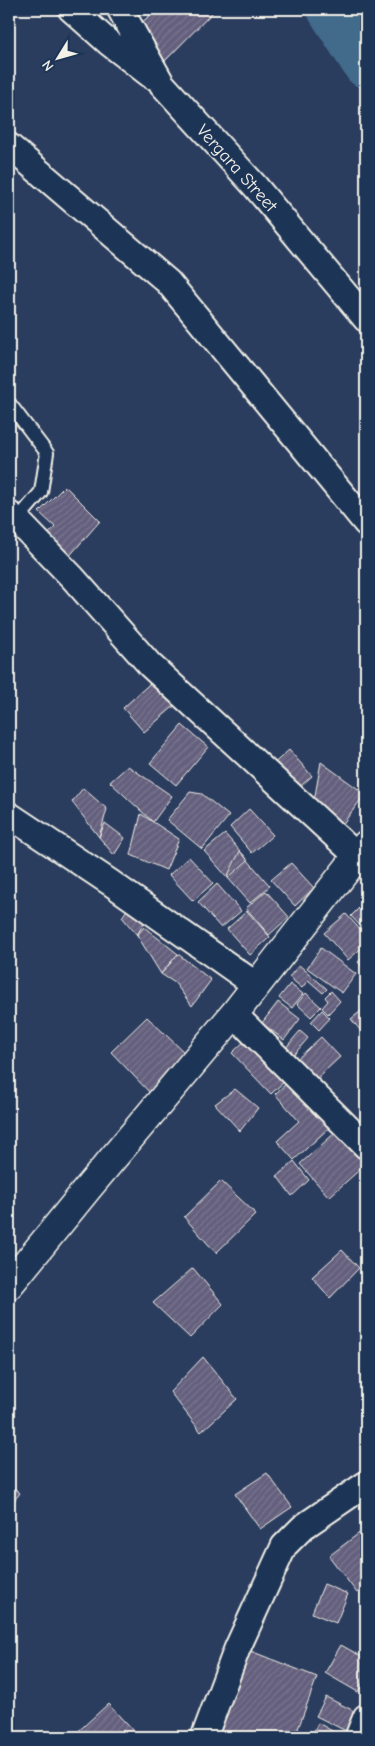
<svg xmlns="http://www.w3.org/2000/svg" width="375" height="1746" font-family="'Comic Neue',sans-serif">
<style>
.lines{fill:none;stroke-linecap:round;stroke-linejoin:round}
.river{stroke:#436b8b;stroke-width:46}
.building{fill:url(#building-hatch);stroke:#f4f1e8}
.lane-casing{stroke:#f4f1e8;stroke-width:16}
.street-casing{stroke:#f4f1e8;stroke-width:29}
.secondary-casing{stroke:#f4f1e8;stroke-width:31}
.lane{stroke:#1d3557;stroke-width:12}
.street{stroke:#1d3557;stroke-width:25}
.secondary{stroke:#1d3557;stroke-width:28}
.labels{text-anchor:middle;stroke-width:4;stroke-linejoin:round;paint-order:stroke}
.street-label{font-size:18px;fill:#f4f1e8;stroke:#1d3557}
</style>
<defs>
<pattern id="building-hatch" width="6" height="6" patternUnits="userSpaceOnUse" patternTransform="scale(1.25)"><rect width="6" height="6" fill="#635f7d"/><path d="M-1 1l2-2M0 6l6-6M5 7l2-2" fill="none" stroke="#7a768f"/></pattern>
</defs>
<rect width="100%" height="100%" fill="#2b3d5f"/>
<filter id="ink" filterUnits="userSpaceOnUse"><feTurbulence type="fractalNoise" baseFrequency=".02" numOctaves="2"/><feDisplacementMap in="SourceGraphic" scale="10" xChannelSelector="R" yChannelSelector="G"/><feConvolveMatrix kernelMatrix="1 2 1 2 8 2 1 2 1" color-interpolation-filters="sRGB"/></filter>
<g filter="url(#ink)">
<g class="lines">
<path class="river" d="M330,9L366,65"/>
</g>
<path class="building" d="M158,9H216L163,63L131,31Z
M65,486L100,521L66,560L42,541L55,527L39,512Z
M157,677L179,702L144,732L123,708Z
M182,725L208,747L176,785L150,763Z
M289,750L312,776L292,794L269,768Z
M321,762L365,794L336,833L313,807Z
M128,766L172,796L153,822L110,782Z
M83,788L107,809L99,837L72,802Z
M190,792L202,794L229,816L202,849L167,820Z
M249,809L273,835L252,853L230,827Z
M141,814L179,839L166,870L131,855Z
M105,823L125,838L114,855L99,837Z
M225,834L248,860L228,878L204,851Z
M240,851L270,886L250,903L227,877Z
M189,857L213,883L193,901L169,875Z
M291,863L314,888L295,906L271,880Z
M217,884L241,911L221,928L198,902Z
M266,891L289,917L269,935L246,908Z
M366,901V932L351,916Z
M131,904L148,916L137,935L122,917Z
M247,911L270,937L250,955L227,929Z
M346,914L366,936V944L348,960L324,933Z
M144,927L178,954L161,974L137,935Z
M321,948L356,974L342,993L307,968Z
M178,954L211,980L192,1006L175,983L161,974Z
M366,954V971L358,962Z
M299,965L327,989L323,993L308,980L302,988L289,977Z
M290,984L303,994L292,1008L279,998Z
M331,991L340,1001L328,1014L322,1008L328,1001L325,997Z
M306,993L321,1007L311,1017L297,1004Z
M278,1002L300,1019L284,1040L262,1023Z
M366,1007V1037L351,1019Z
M322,1010L330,1018L319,1030L311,1022Z
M147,1017L185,1053L152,1095L111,1052Z
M300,1031L308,1038L291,1058L283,1051Z
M249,1037L288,1078L271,1094L232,1053Z
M321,1037L340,1057L313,1082L294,1062Z
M290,1080L331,1126L294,1160L277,1141L299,1121L275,1094Z
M235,1089L258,1108L240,1131L215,1104Z
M337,1131L366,1164L329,1197L300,1164Z
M294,1161L309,1180L292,1196L277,1176Z
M221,1181L256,1214L216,1253L184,1217Z
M342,1250L359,1268L330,1298L312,1277Z
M193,1268L223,1304L190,1338L153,1303Z
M203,1357L237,1399L201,1432L170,1392Z
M267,1473L292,1507L260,1529L235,1494Z
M9,1484L20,1493L9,1507Z
M366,1528V1585L357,1593L329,1556Z
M324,1584L348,1594L336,1623L312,1613Z
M341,1645L366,1659V1677L358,1692L325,1673Z
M248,1650L317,1677L295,1737H215Z
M326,1697L360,1714L350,1733L316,1716Z
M108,1704L139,1737H72Z
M318,1723L343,1737H311Z"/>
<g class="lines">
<g class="lane-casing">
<path id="lane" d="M9,403L47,453L41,492L17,520"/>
</g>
<g class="street-casing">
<path id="street" d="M71,9L108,42L152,76
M120,9L162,84L255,186L366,319
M9,146L168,282L366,523
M9,514L17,520L73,578L150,665L357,856
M9,815L111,883L256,985
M234,1014L366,1146
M204,1737L237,1649L284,1546L303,1527L366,1484
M358,1737L366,1717"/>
</g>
<g class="secondary-casing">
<path id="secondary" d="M9,1285L88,1188L234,1014L366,845"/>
</g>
<use href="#lane" class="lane"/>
<use href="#street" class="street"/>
<use href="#secondary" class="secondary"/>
</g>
</g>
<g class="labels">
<g class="street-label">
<text transform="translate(237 168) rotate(48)" y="6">Vergara Street</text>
</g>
</g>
<rect width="375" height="1746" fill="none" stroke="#1d3557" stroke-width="30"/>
<rect x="15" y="15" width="345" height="1716" fill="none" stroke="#f4f1e8" stroke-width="2" filter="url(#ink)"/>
<g transform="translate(58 58) rotate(233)" stroke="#1d3557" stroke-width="4" paint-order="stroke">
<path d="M0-4L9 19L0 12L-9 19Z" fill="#f4f1e8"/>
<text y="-8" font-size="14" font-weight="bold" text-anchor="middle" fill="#f4f1e8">N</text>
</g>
</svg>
